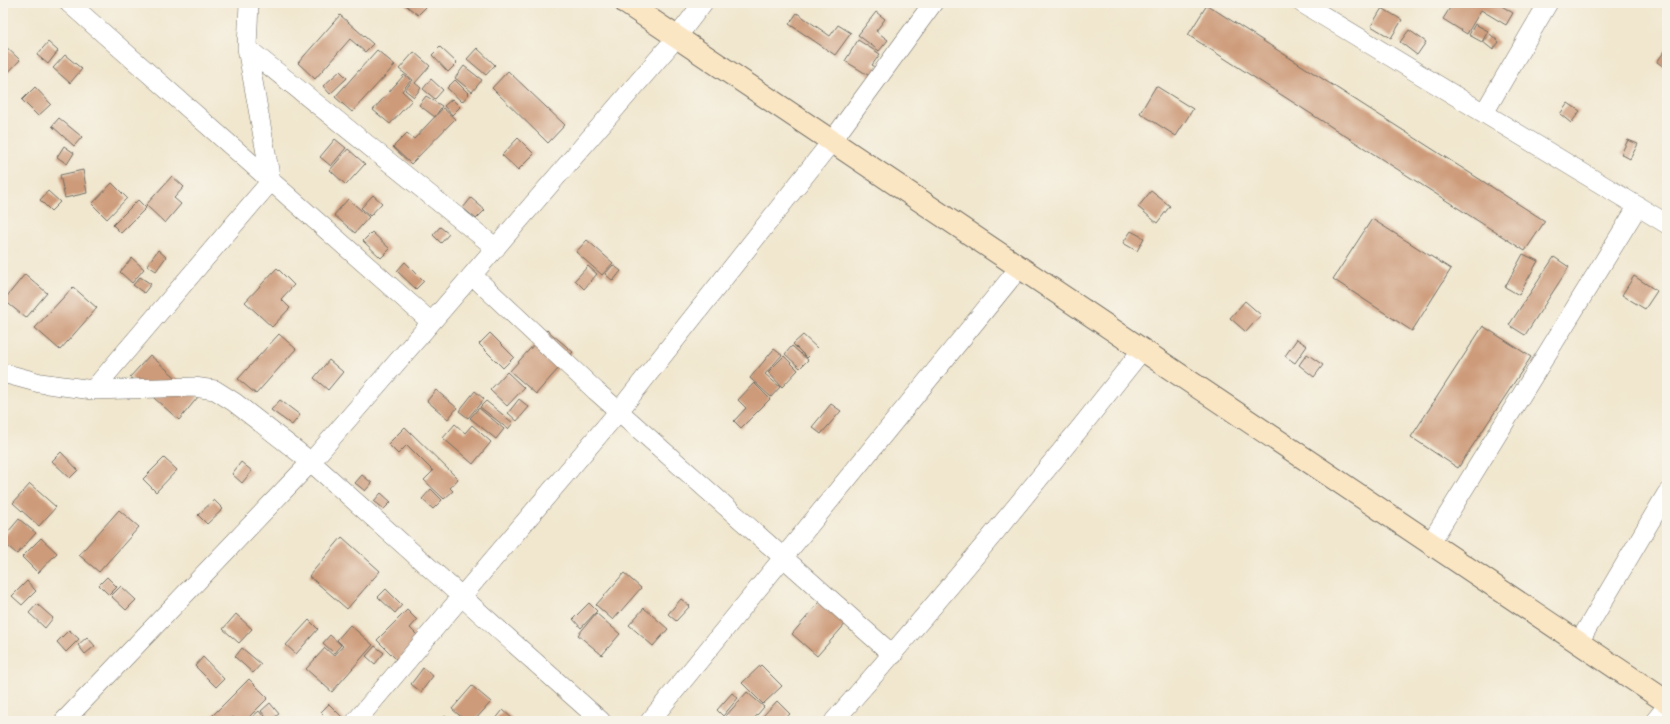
<svg xmlns="http://www.w3.org/2000/svg" width="1670" height="724" font-family="'Patrick Hand',sans-serif">
<style>
.building{fill:#cd9b7a}
.lines{fill:none;stroke-linecap:round;stroke-linejoin:round}
.minor-casing{stroke:#706d64;stroke-width:20}
.secondary-casing{stroke:#706d64;stroke-width:24}
.minor{stroke:#fff;stroke-width:19}
.secondary{stroke:#fbe6c4;stroke-width:22}
</style>
<rect width="100%" height="100%" fill="#f7f3e8"/>
<filter id="ink" filterUnits="userSpaceOnUse"><feTurbulence type="fractalNoise" baseFrequency=".025" numOctaves="2"/><feDisplacementMap in="SourceGraphic" scale="8" xChannelSelector="R" yChannelSelector="G"/><feConvolveMatrix kernelMatrix="1 2 1 2 8 2 1 2 1" color-interpolation-filters="sRGB"/></filter>
<filter id="wash" filterUnits="userSpaceOnUse"><feTurbulence type="fractalNoise" baseFrequency=".012" numOctaves="4" result="noise"/><feDisplacementMap in="SourceGraphic" scale="16" xChannelSelector="R" yChannelSelector="G"/><feGaussianBlur stdDeviation="0.9" result="paint"/><feColorMatrix in="noise" values="0 0 0 0 0 0 0 0 0 0 0 0 0 0 0 0 0 1.4 0 .05"/><feComposite in="paint" operator="in"/></filter>
<g filter="url(#wash)">
<rect width="100%" height="100%" fill="#f1e7cf"/>
<g id="blocks">
<path class="building" d="M403,3H421L426,7L418,15Z
M1453,3H1497L1513,13L1506,25L1481,10L1467,34L1443,19Z
M1207,5L1545,221L1525,251L1188,35Z
M1382,8L1402,20L1391,38L1371,26Z
M876,12L885,19L876,31L888,40L879,51L858,35Z
M797,13L830,36L838,25L851,33L835,55L789,24Z
M340,15L373,44L365,52L350,39L315,79L298,63Z
M1475,24L1488,31L1482,42L1469,35Z
M1409,30L1426,42L1417,55L1400,42Z
M1490,34L1499,42L1493,50L1483,42Z
M858,40L880,54L872,65L887,74L881,83L845,61Z
M48,42L58,51L48,64L37,55Z
M3,44L20,60L3,78Z
M440,47L457,63L448,72L432,55Z
M477,48L495,65L486,75L467,59Z
M1667,48V69L1657,62Z
M377,50L395,65L352,112L335,97Z
M414,52L430,66L415,83L421,88L414,97L405,90L413,80L399,69Z
M65,55L82,69L70,83L53,68Z
M464,66L482,80L472,92L455,78Z
M340,71L347,78L330,94L323,86Z
M508,71L565,125L548,143L492,88Z
M404,75L411,80L402,91L412,100L390,124L373,110Z
M431,79L443,90L435,99L423,89Z
M455,80L469,94L462,102L447,88Z
M1156,86L1193,109L1176,136L1140,113Z
M35,87L51,104L38,116L22,100Z
M426,96L442,106L435,117L419,105Z
M452,99L460,107L452,115L444,106Z
M1568,103L1580,111L1571,123L1560,114Z
M443,108L455,119L411,164L393,147L407,133L414,139Z
M59,118L82,137L74,146L52,126Z
M518,138L534,154L518,170L502,155Z
M335,139L346,148L331,166L320,157Z
M1628,140L1638,144L1630,159L1621,154Z
M64,146L74,153L67,164L57,157Z
M348,149L365,164L346,185L330,170Z
M83,170L87,193L65,198L60,175Z
M172,176L184,187L174,198L181,204L165,223L146,205Z
M112,183L127,198L107,219L92,204Z
M48,191L60,202L51,211L40,200Z
M1151,191L1170,206L1157,223L1138,207Z
M373,195L382,203L370,216L361,208Z
M471,198L485,210L476,219L463,208Z
M348,199L369,217L355,233L334,215Z
M138,200L146,208L121,233L113,225Z
M1372,219L1451,269L1412,331L1333,279Z
M440,227L449,234L441,243L433,235Z
M1131,231L1144,238L1137,251L1123,243Z
M372,232L390,249L381,258L363,241Z
M587,240L613,263L602,275L576,252Z
M158,250L166,257L156,271L147,265Z
M1523,254L1538,261L1519,295L1505,287Z
M1554,257L1569,267L1525,335L1509,325Z
M132,258L144,269L132,283L120,272Z
M405,262L424,281L416,289L397,271Z
M613,265L621,271L613,281L605,274Z
M588,266L597,274L584,289L575,280Z
M277,268L294,285L281,299L290,308L272,327L245,302Z
M25,274L47,293L26,318L4,300Z
M1634,276L1657,291L1645,309L1622,295Z
M140,277L151,284L144,293L133,285Z
M73,287L97,308L60,350L35,328Z
M1245,301L1261,315L1246,332L1230,318Z
M1483,326L1531,357L1458,468L1411,437Z
M547,330L573,352L536,394L510,371Z
M490,333L514,357L503,368L479,344Z
M279,334L296,349L256,394L238,379Z
M803,335L817,348L807,358L793,344Z
M1297,339L1307,346L1295,363L1285,356Z
M792,346L808,360L800,368L785,354Z
M774,349L782,355L765,374L780,387L771,397L750,378Z
M1307,354L1323,365L1314,377L1299,365Z
M150,355L198,397L179,420L130,377Z
M784,356L798,370L782,387L768,372Z
M329,360L343,372L328,390L314,378Z
M507,372L524,388L507,406L490,390Z
M754,383L770,399L741,428L734,421L746,408L738,400Z
M436,390L457,408L448,419L427,401Z
M475,391L484,399L468,418L459,411Z
M519,399L529,407L517,421L508,413Z
M280,400L300,415L292,425L271,410Z
M486,401L513,423L508,429L480,407Z
M831,404L841,411L821,434L812,427Z
M479,408L504,429L496,439L470,418Z
M455,424L465,433L472,425L491,442L473,464L443,438Z
M405,427L458,479L450,488L453,491L444,499L424,480L433,471L407,445L398,454L388,444Z
M61,452L78,470L70,478L52,461Z
M164,458L177,470L156,492L143,479Z
M241,462L252,471L242,483L232,474Z
M362,475L372,483L365,491L355,483Z
M30,484L56,507L39,526L13,503Z
M431,489L442,500L433,509L422,499Z
M381,493L391,502L384,509L374,501Z
M214,500L223,509L207,524L198,515Z
M119,510L139,527L99,572L79,555Z
M19,519L36,533L17,554L3,542V538Z
M342,537L380,571L347,609L309,576Z
M41,538L57,553L38,573L22,557Z
M624,573L641,588L613,620L596,605Z
M107,577L117,587L109,595L99,585Z
M27,581L36,591L22,605L12,596Z
M121,586L136,600L126,610L111,596Z
M386,589L402,605L395,613L378,597Z
M831,589L856,612L817,656L792,634Z
M681,599L690,606L676,621L668,614Z
M589,603L597,611L581,628L573,619Z
M37,604L53,618L45,628L29,613Z
M644,608L668,629L653,646L629,625Z
M407,610L417,620L410,628L426,644L403,666L377,640Z
M596,613L620,634L602,655L578,635Z
M236,614L252,629L239,643L223,629Z
M309,620L318,629L296,654L286,645Z
M350,625L373,645L332,692L306,669L325,648L334,656L343,646L337,640Z
M69,630L79,639L66,652L57,642Z
M330,635L341,645L334,653L323,643Z
M87,637L95,646L85,654L78,645Z
M375,646L384,653L375,664L366,656Z
M242,648L261,664L253,673L235,657Z
M203,657L224,679L216,687L195,666Z
M761,665L782,686L763,704L742,683Z
M423,668L433,676L421,692L411,684Z
M249,679L268,698L245,721H236L233,717L229,721H215L211,717Z
M472,686L491,702L474,721H466L452,709Z
M747,692L764,707L752,721H730L725,717Z
M732,693L738,698L723,716L717,710Z
M777,701L790,714L782,721H767L762,717Z
M270,703L279,714L269,721L261,711Z
M329,704L346,721H330L321,712Z
M503,710L515,721H494Z
M259,711L267,721H254L251,718Z
M445,716L450,721H441Z"/>
</g>
</g>
<g filter="url(#ink)">
<use href="#blocks" fill-opacity="0" stroke="#706d64" stroke-width="1"/>
<g class="lines">
<g class="minor-casing">
<path id="minor" d="M69,3L431,322
M1302,3L1667,224
M247,48L496,248
M1484,113L1548,3
M472,275L596,391L893,655
M3,373L40,383L93,390L194,387L215,390L234,402L311,462L601,721
M93,390L271,181L247,48L249,3
M1431,542L1638,206
M1579,642L1667,493
M64,721L311,462L677,37L703,3
M356,721L619,411L832,141L933,3
M650,721L1020,267
M834,721C940,600 1043,476 1143,349
M1655,721L1667,706"/>
</g>
<g class="secondary-casing">
<path id="secondary" d="M626,3L1667,702"/>
</g>
<use href="#minor" class="minor"/>
<use href="#secondary" class="secondary"/>
</g>
</g>
<rect width="1670" height="724" fill="none" stroke="#f7f3e8" stroke-width="16"/>
</svg>
